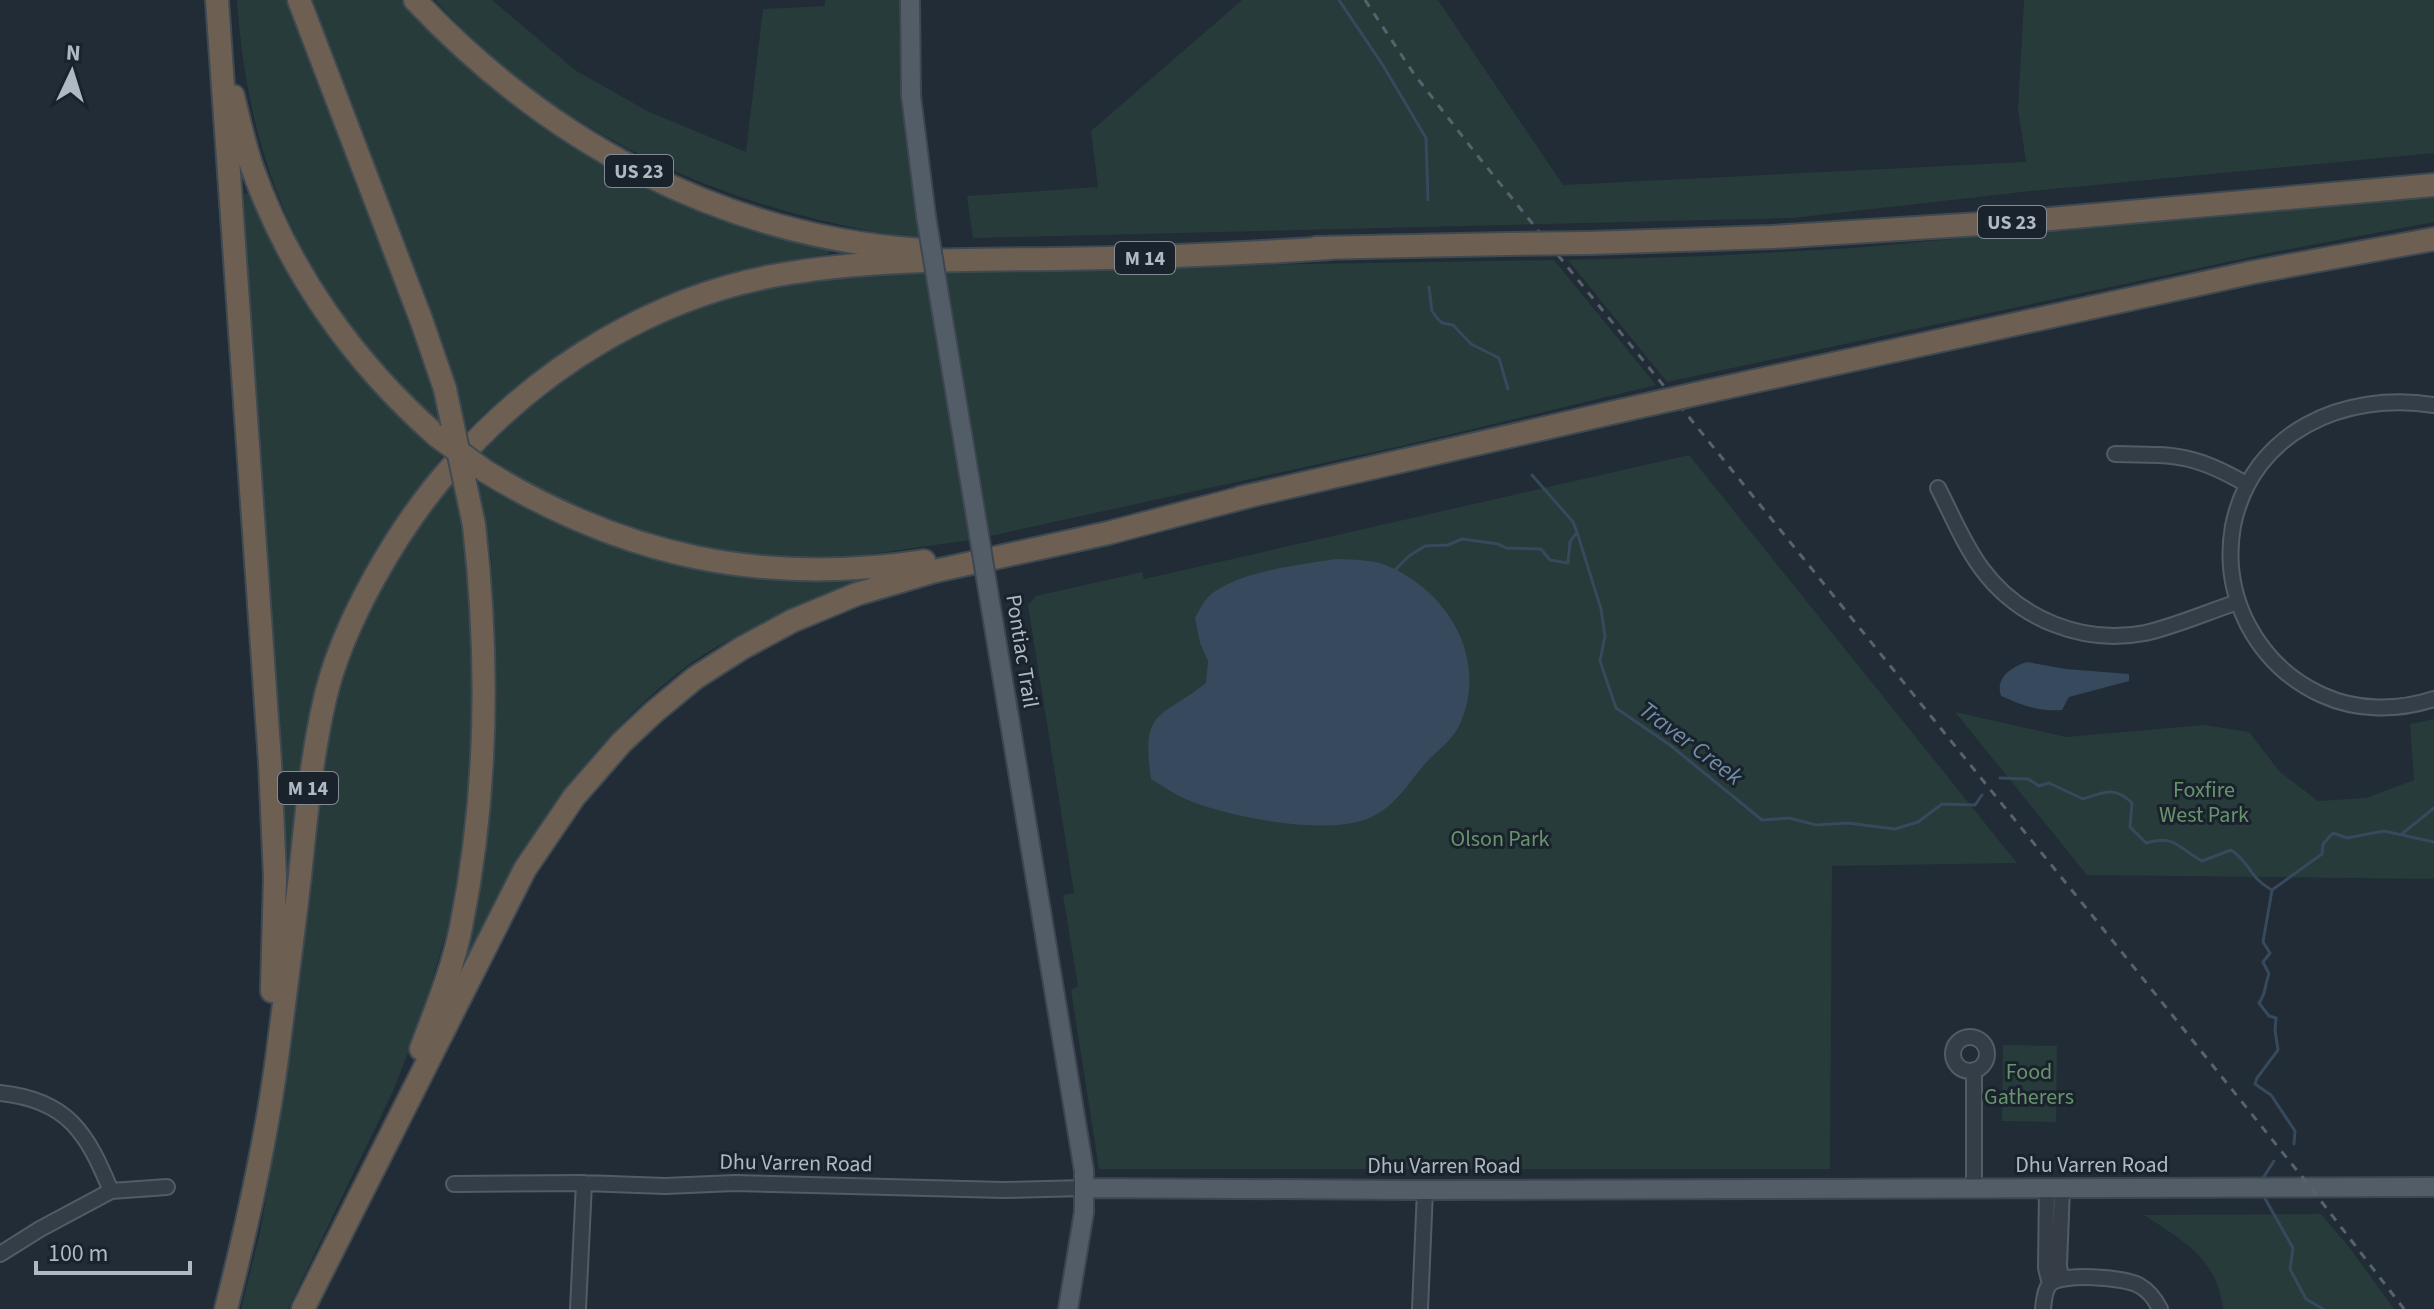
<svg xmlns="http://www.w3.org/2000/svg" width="2434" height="1309" font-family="'Source Sans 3',sans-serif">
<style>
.green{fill:#263b3a}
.water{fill:#36495d}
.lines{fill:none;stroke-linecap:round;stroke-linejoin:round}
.stream{stroke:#36495d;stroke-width:3}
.minor-casing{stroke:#525c65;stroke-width:18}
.major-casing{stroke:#3e4751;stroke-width:22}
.highway-casing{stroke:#3f4952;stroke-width:26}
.minor{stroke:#353e47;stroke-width:14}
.major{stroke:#535d67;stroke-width:18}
.highway{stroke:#6d6052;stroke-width:22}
.rail{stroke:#57626e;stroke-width:3;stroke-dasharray:8 8;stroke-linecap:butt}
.major-bridge-casing{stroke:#3e4751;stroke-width:22;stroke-linecap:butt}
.highway-bridge-casing{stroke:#3f4952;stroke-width:26;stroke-linecap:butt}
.major-bridge{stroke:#535d67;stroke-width:18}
.highway-bridge{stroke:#6d6052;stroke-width:22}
.labels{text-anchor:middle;stroke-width:6;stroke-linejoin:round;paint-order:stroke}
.shield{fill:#1a232c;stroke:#828c96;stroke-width:2}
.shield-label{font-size:20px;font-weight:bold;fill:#afb9c4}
.street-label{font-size:22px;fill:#afb9c4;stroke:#1a232c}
.park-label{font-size:22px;fill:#68936e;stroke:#1a232c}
.water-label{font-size:24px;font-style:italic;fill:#718ca6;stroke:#1a232c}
</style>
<rect width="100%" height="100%" fill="#212c36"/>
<path class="green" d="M237,0H288L435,389L442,426C312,304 249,179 237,0Z
M310,0H401C475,83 567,153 670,197C719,218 770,232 821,247L829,251V254C691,272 565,333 466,431L438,331Z
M435,0H492L575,70L647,111L746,152L763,9L825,6V0H899L901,104L920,239C737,214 560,140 435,0Z
M1242,0H1438L1563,185L2026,162L2018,109L2024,0H2434V153L2031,191L1793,218L973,238L967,196L1098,187L1091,131Z
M249,192C297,306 349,376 442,456C380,540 336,614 310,716C296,773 292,833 286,892L283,893L274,652L246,275L244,194Z
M2434,196V222L2274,252L1667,382L1568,260L1708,256L1853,248Z
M1554,260L1656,385L1406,445L990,536L945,269L1057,270L1062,268Z
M925,270L970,540L872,554L868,558C733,566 586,534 476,451L567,374L652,325L725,297L803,279Z
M1689,455L2017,863L1832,866L1830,1169H1099L1071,990L1078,986L1063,895L1074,893L1028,605L1036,596L1142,572L1144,579Z
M455,476L471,587L475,721L466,825L448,927L418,1028L393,1091L288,1309H241L260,1232L279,1122L315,810L333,707L364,621L406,540Z
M481,481C603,558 721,585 864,579C815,597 766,620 720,645C662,676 591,751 554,805C530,838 512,875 490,909V914L465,961L486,847L497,696L491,557L478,484Z
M1955,712L2066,737L2204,725L2249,732L2280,772L2318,801L2366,798L2414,780L2410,724L2434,719V879L2087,875Z
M2003,1045L2057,1046L2056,1122L2002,1121Z
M2321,1214L2349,1247L2394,1309H2223C2217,1258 2183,1241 2144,1215Z"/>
<path class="water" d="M1336,559C1354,560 1374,559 1390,567C1451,594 1489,662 1459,726C1452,741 1434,753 1423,766C1405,788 1390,813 1361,821C1317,834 1229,817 1188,800C1175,795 1163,786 1151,779C1141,708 1159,720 1206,683L1208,661L1200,643L1195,618C1199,611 1203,602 1209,596C1238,571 1299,565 1336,559Z
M2027,662L2066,669L2129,674V681L2069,697L2062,710C2039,712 2022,705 2001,696C1995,678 2011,667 2027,662Z"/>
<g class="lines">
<path class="stream" d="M1339,0L1384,67L1426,138L1428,200
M1429,287L1432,311L1437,318L1442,323L1453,325L1471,344L1499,358L1508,389
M1532,475L1573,522L1577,532L1601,609L1605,636L1600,661L1616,708L1670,745L1762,820L1789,818L1816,825L1848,823L1895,829L1918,822L1942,804L1975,805L1982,795
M1395,570L1409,556L1425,546L1448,545L1462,539L1498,544L1506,548L1541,549L1550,560L1568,563L1570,542L1577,532
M2000,778L2028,779L2039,786L2049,783L2083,799C2104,792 2115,786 2132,803L2130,827L2146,843C2175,834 2178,848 2202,861L2231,850C2251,863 2249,878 2272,890L2263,942L2270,953L2263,962L2269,974C2264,986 2267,992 2259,1003L2269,1016L2276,1018L2275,1030L2278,1050L2257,1078L2255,1084L2271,1095L2295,1131L2294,1144
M2403,833L2434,808
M2272,890L2322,854L2323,844L2333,833L2347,838L2384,831L2434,842
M2263,1178L2274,1161
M2263,1195L2293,1248L2290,1269L2306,1299L2323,1309"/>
<g class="minor-casing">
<path id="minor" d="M2434,405C2345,391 2252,431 2233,526C2227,560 2232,594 2248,625C2265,657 2289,680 2322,695C2357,711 2397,711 2434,699
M2115,454C2174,455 2193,453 2246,484
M1938,488C1952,515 1964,545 1982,569C2019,619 2083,645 2145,633C2176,626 2207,612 2238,602
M1953 1054a17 17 0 1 1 34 0a17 17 0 1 1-34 0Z
M1974,1070V1189
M0,1093C68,1100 87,1133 111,1191
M454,1184L584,1183L665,1186L735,1183L1004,1190L1085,1188
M2047,1188L2046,1268L2050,1284
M0,1254L40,1229L111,1191L167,1187
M2061,1278L2059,1266L2062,1188
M578,1309L584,1183
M1420,1309L1425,1190
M2043,1309C2044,1301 2044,1292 2049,1285C2060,1272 2126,1277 2140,1286C2149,1291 2155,1299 2160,1309"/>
</g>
<g class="major-casing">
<path id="major" d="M910,0L911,96L926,216
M939,295L977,523
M987,584L1084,1171V1212L1068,1309
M1085,1188L1416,1190L2434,1187"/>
</g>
<g class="highway-casing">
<path id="highway" d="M217,0L270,762L275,877L272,991
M299,0L422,322L445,389
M415,0C550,143 722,236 921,250
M233,96C239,120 244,144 252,167C289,272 354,363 437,436
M1589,243L1772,237L2028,221L2434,185
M1316,248L1506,244
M1709,391L2254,272L2434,239
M485,471C624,556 762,586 924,561
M1240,498L1637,407
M421,1049C436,1009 453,968 461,927C488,794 489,658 474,525
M226,1309C247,1226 266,1142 277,1058C285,997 293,936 300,876C306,818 311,761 324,703C341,624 400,524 454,464C541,366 659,293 790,273C877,259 966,260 1055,259C1147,258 1238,254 1330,248
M303,1309L525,869L574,797L622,742L654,712L695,678L742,648L792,621L857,594L935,571L1108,533L1253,495"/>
</g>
<use href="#minor" class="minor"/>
<use href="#major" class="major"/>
<use href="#highway" class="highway"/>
<path class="rail" d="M1365,0L1414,74L1477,155L2112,940L2311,1188L2404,1309"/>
<g class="major-bridge-casing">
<path id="major-bridge" d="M926,216L939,295
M977,523L987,584"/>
</g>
<g class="highway-bridge-casing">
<path id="highway-bridge" d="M1506,244L1589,243
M445,389L474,525
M1637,407L1709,391
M437,436L485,471"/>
</g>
<use href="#major-bridge" class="major-bridge"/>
<use href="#highway-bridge" class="highway-bridge"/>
</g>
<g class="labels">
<g class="shield">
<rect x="605" y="155" width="68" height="32" rx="6"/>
<rect x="1978" y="206" width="68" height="32" rx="6"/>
<rect x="1115" y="242" width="60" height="32" rx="6"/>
<rect x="278" y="772" width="60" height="32" rx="6"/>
</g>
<g class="shield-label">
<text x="639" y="178">US 23</text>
<text x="2012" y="229">US 23</text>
<text x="1145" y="265">M 14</text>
<text x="308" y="795">M 14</text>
</g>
<g class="street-label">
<text transform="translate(1023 651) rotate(81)" y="8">Pontiac Trail</text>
<text transform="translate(796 1162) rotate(1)" y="8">Dhu Varren Road</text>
<text x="2092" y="1172">Dhu Varren Road</text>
<text x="1444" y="1173">Dhu Varren Road</text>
</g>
<g class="park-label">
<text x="2204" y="797">Foxfire<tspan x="2204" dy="25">West Park</tspan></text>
<text x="1500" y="846">Olson Park</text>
<text x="2029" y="1079">Food<tspan x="2029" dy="25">Gatherers</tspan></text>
</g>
<g class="water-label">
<text transform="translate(1691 743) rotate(37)" y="8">Traver Creek</text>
</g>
</g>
<g transform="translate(72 72) rotate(4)" stroke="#1a232c" stroke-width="6" paint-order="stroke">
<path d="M0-6L14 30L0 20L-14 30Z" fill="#afb9c4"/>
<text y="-12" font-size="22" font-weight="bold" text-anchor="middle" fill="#afb9c4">N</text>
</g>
<path d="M36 1261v12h154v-12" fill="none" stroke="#afb9c4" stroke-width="4"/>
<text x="48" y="1261" font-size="24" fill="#afb9c4" stroke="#1a232c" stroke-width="6" paint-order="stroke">100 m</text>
</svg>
